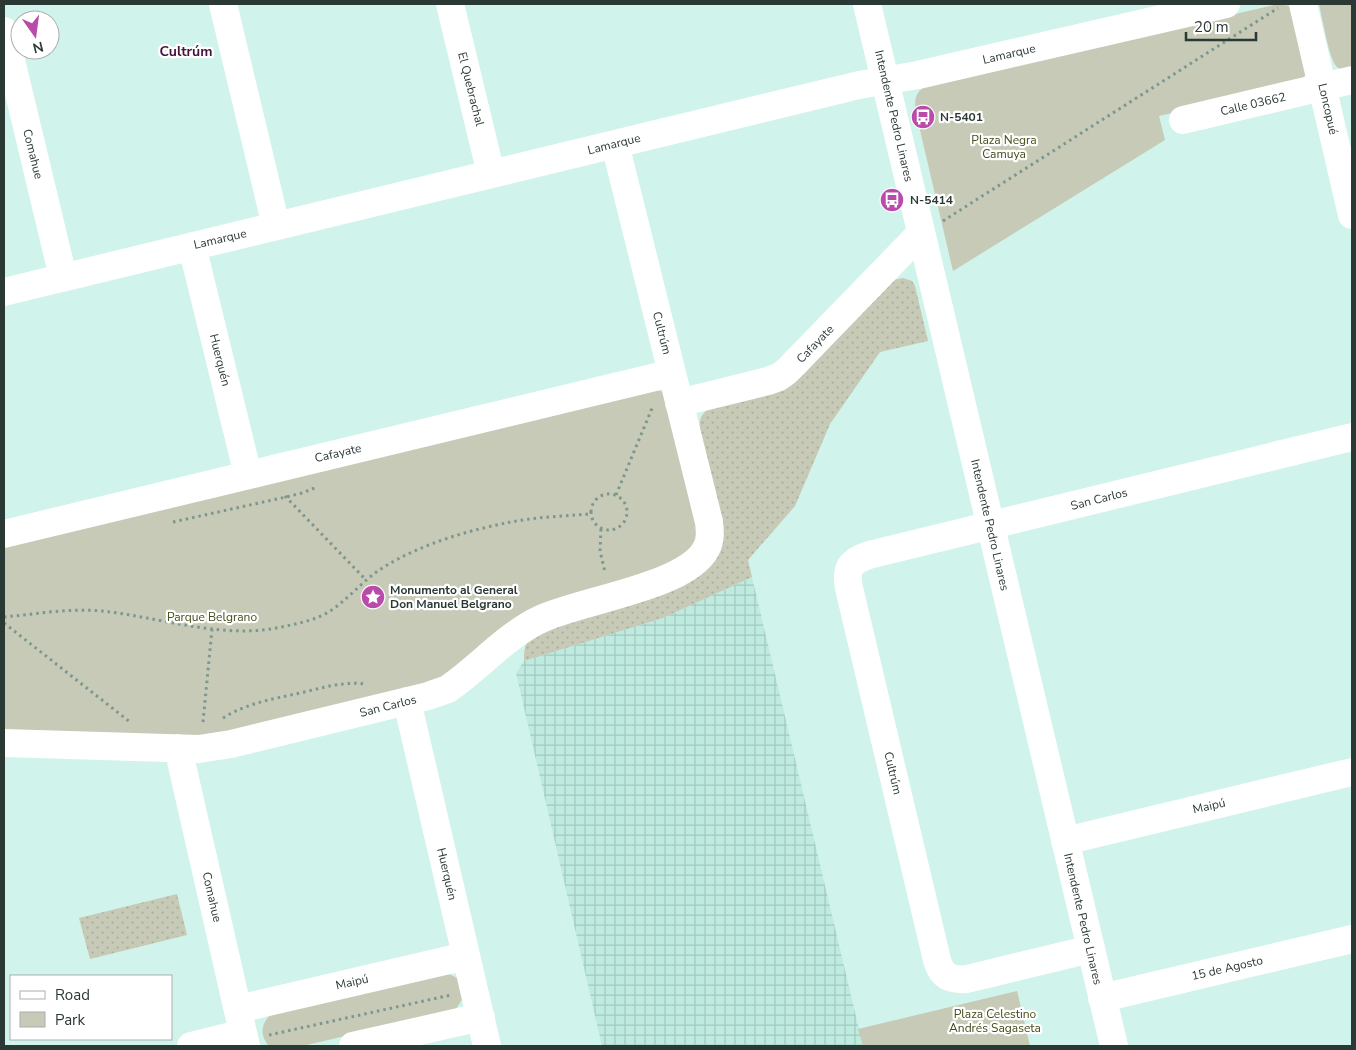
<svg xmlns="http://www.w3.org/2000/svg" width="1356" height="1050" font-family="'Nunito Sans',sans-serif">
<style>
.industrial{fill:url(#industrial-grid)}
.grass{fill:url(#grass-dots)}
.park{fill:#c6cab6}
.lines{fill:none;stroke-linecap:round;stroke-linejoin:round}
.path{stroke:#7d9690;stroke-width:3;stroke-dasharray:2.5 4;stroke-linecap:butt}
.minor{stroke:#fff;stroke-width:28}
.major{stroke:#fff;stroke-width:28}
.labels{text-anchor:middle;stroke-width:4.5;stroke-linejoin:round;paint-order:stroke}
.street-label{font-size:12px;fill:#2b3935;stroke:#fff}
.poi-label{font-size:12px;font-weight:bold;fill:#2b3935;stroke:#fff;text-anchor:start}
.park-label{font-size:12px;fill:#444d17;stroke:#fff}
.neighbourhood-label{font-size:14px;font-weight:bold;fill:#46123f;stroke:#fff}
</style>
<defs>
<pattern id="industrial-grid" width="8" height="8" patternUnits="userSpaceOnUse" patternTransform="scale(1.25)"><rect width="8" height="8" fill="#beeae0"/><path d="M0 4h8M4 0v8" fill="none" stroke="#a3c9c1"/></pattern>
<pattern id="grass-dots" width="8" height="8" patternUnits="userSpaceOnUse" patternTransform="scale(1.25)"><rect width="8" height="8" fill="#c6cab6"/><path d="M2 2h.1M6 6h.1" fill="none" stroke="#aaae9d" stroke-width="1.8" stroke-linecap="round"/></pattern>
</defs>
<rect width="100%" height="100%" fill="#d0f3eb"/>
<path class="industrial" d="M752,577L863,1046H602L516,673L524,661L663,618Z"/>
<path class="grass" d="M903,278L912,281L915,286L928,341L880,352L830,424L795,506L748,560L752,577L663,618L524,661C524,653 524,648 528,640L700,431C699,421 700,416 707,410L784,388L792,384L805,373L888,283L893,280Z
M177,894L187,935L90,959L79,918Z"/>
<path class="park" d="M1279,4L1289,6L1293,10L1307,71C1304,80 1299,82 1291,86L1159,116L1165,140L953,271L916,113C914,98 915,91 930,84Z
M1319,4H1352V70C1347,70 1341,71 1337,67C1329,60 1322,16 1319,4Z
M659,390L663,392L700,527L694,550L452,676L218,737L4,731V545Z
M447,973L459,979L463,998L456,1009L450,1012L302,1046H269C259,1035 261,1023 272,1013Z
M1017,991L1030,1046H863L858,1029Z"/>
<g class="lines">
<path class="path" d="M943,221L1278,8
M591 512a18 18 0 1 1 36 0a18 18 0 1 1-36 0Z
M616,495L653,406
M285,496L366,580
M173,522L286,497L302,493L317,487
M601,529L600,551L605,572
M4,617C36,614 69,608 102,611C159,617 224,640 281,627C296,624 311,621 325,614C347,602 362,580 384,567C421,544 469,530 511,522C537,517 564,516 590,514
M4,623L130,722
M223,718C247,703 273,699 300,693C322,688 343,681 366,684
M203,722L212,629
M269,1035L451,995"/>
<path class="minor" d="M223,4L276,226
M450,4L491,174
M1303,4L1352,215
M4,31L63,277
M1183,120L1352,80
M192,246L248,475
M4,292L859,85L918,75L1226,4
M679,403L768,381L779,377L787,371L921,233
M4,534L672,373
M407,701L487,1046
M4,743L199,749L231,744L428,696L448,689L456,683C484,662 509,634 541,619C581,600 686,587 706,549C711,540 710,531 709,522L615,144
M178,748L246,1046
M1065,841L1352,772
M1091,949L967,979C950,980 942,977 937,960L849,588C845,568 851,561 869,555L1352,437
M1102,998L1352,939
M238,1009L466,956
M191,1046L243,1033
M353,1046L481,1017"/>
<path class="major" d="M867,4L1114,1046"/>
</g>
<defs>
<g id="bus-disc" transform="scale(1.25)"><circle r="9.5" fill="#b94baa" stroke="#fff"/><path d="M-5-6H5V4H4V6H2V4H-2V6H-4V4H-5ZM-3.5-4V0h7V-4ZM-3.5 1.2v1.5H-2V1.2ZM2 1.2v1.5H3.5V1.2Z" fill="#fff"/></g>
<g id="sight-disc" transform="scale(1.25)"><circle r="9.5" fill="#b94baa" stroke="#fff"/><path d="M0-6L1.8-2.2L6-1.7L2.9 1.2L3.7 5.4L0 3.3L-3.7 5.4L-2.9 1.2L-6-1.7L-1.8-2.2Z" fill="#fff"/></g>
</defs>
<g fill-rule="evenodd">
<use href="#bus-disc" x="923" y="117"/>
<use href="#bus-disc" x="892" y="200"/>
<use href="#sight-disc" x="373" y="597"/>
</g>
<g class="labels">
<g class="street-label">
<text transform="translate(1009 54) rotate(-13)" y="4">Lamarque</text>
<text transform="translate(471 89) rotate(76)" y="4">El Quebrachal</text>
<text transform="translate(1253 104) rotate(-13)" y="4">Calle 03662</text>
<text transform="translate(1328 109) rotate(77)" y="4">Loncopué</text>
<text transform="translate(894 116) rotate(77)" y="4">Intendente Pedro Linares</text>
<text transform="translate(614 144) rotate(-14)" y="4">Lamarque</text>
<text transform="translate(33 154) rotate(76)" y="4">Comahue</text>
<text transform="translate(220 239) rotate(-13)" y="4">Lamarque</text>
<text transform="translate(662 333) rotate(76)" y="4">Cultrúm</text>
<text transform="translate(815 344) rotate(-46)" y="4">Cafayate</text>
<text transform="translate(220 360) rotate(76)" y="4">Huerquén</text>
<text transform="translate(338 453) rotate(-13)" y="4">Cafayate</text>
<text transform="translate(1099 499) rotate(-14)" y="4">San Carlos</text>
<text transform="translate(990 525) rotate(77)" y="4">Intendente Pedro Linares</text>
<text transform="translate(388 706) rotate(-14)" y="4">San Carlos</text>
<text transform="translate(893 773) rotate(77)" y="4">Cultrúm</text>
<text transform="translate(1209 806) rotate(-13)" y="4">Maipú</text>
<text transform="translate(447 874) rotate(77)" y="4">Huerquén</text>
<text transform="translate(212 897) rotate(77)" y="4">Comahue</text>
<text transform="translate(1083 919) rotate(77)" y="4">Intendente Pedro Linares</text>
<text transform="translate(1227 968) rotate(-13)" y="4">15 de Agosto</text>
<text transform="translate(352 982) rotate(-13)" y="4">Maipú</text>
</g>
<g class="poi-label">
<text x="940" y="121">N-5401</text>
<text x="910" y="204">N-5414</text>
<text x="390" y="594">Monumento al General<tspan x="390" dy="14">Don Manuel Belgrano</tspan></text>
</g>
<g class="park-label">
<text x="1004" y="144">Plaza Negra<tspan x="1004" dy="14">Camuya</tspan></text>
<text x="212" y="621">Parque Belgrano</text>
<text x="995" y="1018">Plaza Celestino<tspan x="995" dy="14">Andrés Sagaseta</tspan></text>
</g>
<g class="neighbourhood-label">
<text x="186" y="56">Cultrúm</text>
</g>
</g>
<rect width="1356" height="1050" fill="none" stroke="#2b3935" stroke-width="10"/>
<rect x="10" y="975" width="162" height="65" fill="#ffffff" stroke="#aab0ae"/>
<rect x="20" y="991" width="25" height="8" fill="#ffffff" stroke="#aab0ae"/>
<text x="55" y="1000" font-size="15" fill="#2b3935">Road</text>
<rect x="20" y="1012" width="25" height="15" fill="#c6cab6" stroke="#aab0ae"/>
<text x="55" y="1025" font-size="15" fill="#2b3935">Park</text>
<g transform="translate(35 35) rotate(166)"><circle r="24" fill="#ffffff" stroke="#aab0ae"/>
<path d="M0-4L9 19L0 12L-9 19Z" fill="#b94baa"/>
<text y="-8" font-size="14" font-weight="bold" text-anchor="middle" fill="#2b3935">N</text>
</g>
<path d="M1186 32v8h70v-8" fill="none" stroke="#2b3935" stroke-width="2.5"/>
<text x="1194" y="32" font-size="15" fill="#2b3935" stroke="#ffffff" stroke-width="4" paint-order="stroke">20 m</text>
</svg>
